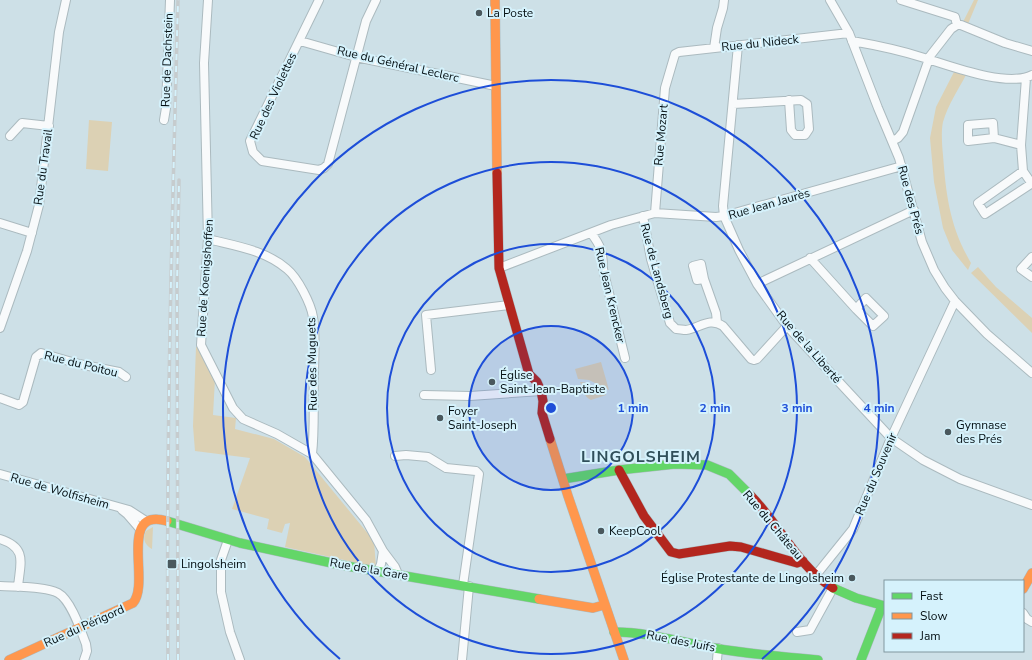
<svg xmlns="http://www.w3.org/2000/svg" width="1032" height="660" font-family="'Nunito Sans',sans-serif">
<style>
.green{fill:#dcd1b4}
.lines{fill:none;stroke-linecap:round;stroke-linejoin:round}
.street-casing{stroke:#abbabf;stroke-width:10}
.fast-casing{stroke:#abbabf;stroke-width:10}
.slow-casing{stroke:#abbabf;stroke-width:10}
.jam-casing{stroke:#abbabf;stroke-width:10}
.street{stroke:#f8fafb;stroke-width:8}
.fast{stroke:#63d668;stroke-width:9}
.slow{stroke:#ff974d;stroke-width:9}
.jam{stroke:#b3261e;stroke-width:9}
.rail-casing{stroke:#c6ccce;stroke-width:3.5}
.rail{stroke:#d5f2fc;stroke-width:2;stroke-dasharray:6;stroke-linecap:butt}
.ring{fill:none;stroke:#1d4ed8;stroke-width:2}
.poi-dot{fill:#4a585d;stroke:#d5f2fc;stroke-width:1.5}
.labels{text-anchor:middle;stroke-width:4;stroke-linejoin:round;paint-order:stroke}
.poi-label{font-size:12px;fill:#040f13;stroke:#d5f2fc;text-anchor:start}
.street-label{font-size:12px;fill:#040f13;stroke:#d5f2fc}
.district-label{font-size:16px;font-weight:bold;letter-spacing:1px;fill:#304f5a;stroke:#d5f2fc}
.centre{fill:#1d4ed8;stroke:#d5f2fc;stroke-width:2}
.ring-label{font-size:12px;text-anchor:middle;font-weight:bold;fill:#1d4ed8;stroke:#d5f2fc;stroke-width:4;stroke-linejoin:round;paint-order:stroke}
</style>
<rect width="100%" height="100%" fill="#cde0e7"/>
<path class="green" d="M974,0H978L968,24L963,22Z
M954,72L966,75C958,90 948,105 943,122C941,131 942,145 943,155C946,196 950,227 971,263L968,270L952,250L943,228L934,182L930,138L936,107Z
M89,120L112,122L108,171L86,169Z
M978,267L996,287L1032,318V333L971,273Z
M196,347H198L215,379L213,415L236,418L235,429L274,439L305,457L374,541L376,567L285,547L290,523L285,524L282,533L267,529L269,519L232,509L250,458L195,451L193,426Z
M601,362L609,390L589,380L578,379L575,369Z
M580,382C589,382 598,389 606,393V395L591,400C583,396 584,390 580,382Z
M153,527L152,549C145,545 142,539 146,531Z"/>
<g class="lines">
<g class="street-casing">
<path id="street" d="M208,0L204,63L208,239L201,345L233,408L243,419L277,434L312,454L366,520L383,551
M319,0L250,141L253,152L262,161L319,170L324,168L328,164L366,21L376,0
M830,0L849,33L878,108L899,158L922,242L934,270L945,288L955,301L987,334L1032,373
M901,0L955,17L957,25
M300,41L356,57L496,86
M852,41C875,45 899,50 921,57C948,65 1006,88 1032,75
M738,45L723,206L724,216L739,250L757,284L787,326L891,438L923,460L960,479L1032,505
M714,48L717,28L723,8L724,0
M1026,78L1021,145L1023,171L1032,184
M733,104L801,100L807,104L809,129L805,135H795L791,130L789,100
M164,120L166,108L170,0
M993,123L994,138L968,141V125Z
M10,136L22,123L49,126
M994,138L1021,145
M892,141L898,138L903,132L930,56L951,29L957,25H961L1005,43L1032,51
M1023,171L978,203L985,214L1031,184
M655,213L665,88L675,54L679,52L849,33
M643,216L651,259L670,323L676,329C679,329 683,330 686,330C700,328 709,317 723,326L751,359L754,360L757,359L787,326
M0,223L32,233
M591,233C601,246 603,252 603,269L625,358
M208,239C236,246 265,250 287,269C298,278 311,304 313,317C316,336 314,356 314,375C313,401 315,428 312,454
M1032,257L1021,269L1032,277
M810,258L856,309
M701,264L704,279L697,280L693,266Z
M499,268L611,225L655,213L716,217L724,216L902,166
M704,279L716,313L717,322
M757,284L914,210
M866,298L884,316L873,326L856,309Z
M0,328L27,251L39,205L59,32L66,0
M431,370L426,315L509,305
M424,395L470,396L541,391
M0,398L19,405L23,402L36,357L41,353L79,364L119,372L126,377
M395,456L406,455L428,457L446,468L476,471L479,474L463,585
M0,474L129,510L146,521
M122,510L127,514L140,529
M0,539C28,548 20,563 18,587
M228,540L221,560V592L230,632L240,660
M378,571L381,564L383,551L395,567L398,574
M816,575L853,529L891,438L955,301
M0,586C15,587 45,586 58,593C71,600 81,631 86,644L87,651L84,660
M1023,613L1027,619L1032,622
M797,632L810,630L833,588
M462,660L469,586
M717,660L718,648"/>
</g>
<g class="fast-casing">
<path id="fast" d="M563,479L619,470L675,464L707,465L729,474L751,496
M167,521L240,543L341,565L539,599
M833,588L856,598L885,606
M614,632C649,632 680,642 714,648C748,654 783,657 818,660
M861,660L882,606"/>
</g>
<g class="slow-casing">
<path id="slow" d="M495,0L497,173
M550,439L568,496L624,660
M1023,589L1032,573
M539,599L593,608L604,605
M9,660L133,603C151,583 117,507 167,521"/>
</g>
<g class="jam-casing">
<path id="jam" d="M497,173L499,268L529,374L537,382L541,391L543,401L542,413L550,439
M619,470L644,516L671,552L679,554L730,546L741,547L797,563L803,561
M751,496C780,525 798,567 833,588"/>
</g>
<use href="#street" class="street"/>
<use href="#fast" class="fast"/>
<use href="#slow" class="slow"/>
<use href="#jam" class="jam"/>
<g class="rail-casing">
<path id="rail" d="M168,660C166,440 172,220 178,0
M178,660L177,287L179,180"/>
</g>
<use href="#rail" class="rail"/>
</g>
<circle cx="551" cy="408" r="82" fill="#1d4ed8" fill-opacity=".12"/>
<g class="ring">
<circle cx="551" cy="408" r="82"/>
<circle cx="551" cy="408" r="164"/>
<circle cx="551" cy="408" r="246"/>
<path d="M340 659A328 328 0 1 1 762 659"/>
</g>
<g class="poi-dot">
<circle cx="479" cy="13" r="4"/>
<circle cx="492" cy="382" r="4"/>
<circle cx="440" cy="418" r="4"/>
<circle cx="948" cy="432" r="4"/>
<circle cx="601" cy="531" r="4"/>
<rect x="167" y="559" width="10" height="10" rx="2"/>
<circle cx="852" cy="578" r="4"/>
</g>
<g class="labels">
<g class="poi-label">
<text x="487" y="17">La Poste</text>
<text x="500" y="379">Église<tspan x="500" dy="14">Saint-Jean-Baptiste</tspan></text>
<text x="448" y="415">Foyer<tspan x="448" dy="14">Saint-Joseph</tspan></text>
<text x="956" y="429">Gymnase<tspan x="956" dy="14">des Prés</tspan></text>
<text x="609" y="535">KeepCool</text>
<text x="181" y="568">Lingolsheim</text>
<text x="844" y="582" text-anchor="end">Église Protestante de Lingolsheim</text>
</g>
<g class="street-label">
<text transform="translate(760 43) rotate(-6)" y="4">Rue du Nideck</text>
<text transform="translate(167 60) rotate(-88)" y="4">Rue de Dachstein</text>
<text transform="translate(398 64) rotate(13)" y="4">Rue du Général Leclerc</text>
<text transform="translate(273 96) rotate(-65)" y="4">Rue des Violettes</text>
<text transform="translate(661 135) rotate(-85)" y="4">Rue Mozart</text>
<text transform="translate(43 167) rotate(-82)" y="4">Rue du Travail</text>
<text transform="translate(911 200) rotate(75)" y="4">Rue des Prés</text>
<text transform="translate(769 204) rotate(-16)" y="4">Rue Jean Jaurès</text>
<text transform="translate(657 271) rotate(75)" y="4">Rue de Landsberg</text>
<text transform="translate(205 278) rotate(-86)" y="4">Rue de Koenigshoffen</text>
<text transform="translate(610 295) rotate(77)" y="4">Rue Jean Krencker</text>
<text transform="translate(809 347) rotate(49)" y="4">Rue de la Liberté</text>
<text transform="translate(81 364) rotate(14)" y="4">Rue du Poitou</text>
<text transform="translate(312 364) rotate(-91)" y="4">Rue des Muguets</text>
<text transform="translate(876 474) rotate(-67)" y="4">Rue du Souvenir</text>
<text transform="translate(60 491) rotate(16)" y="4">Rue de Wolfisheim</text>
<text transform="translate(773 525) rotate(50)" y="4">Rue du Château</text>
<text transform="translate(369 569) rotate(10)" y="4">Rue de la Gare</text>
<text transform="translate(84 626) rotate(-24)" y="4">Rue du Périgord</text>
<text transform="translate(681 641) rotate(11)" y="4">Rue des Juifs</text>
</g>
<g class="district-label">
<text x="641" y="462">LINGOLSHEIM</text>
</g>
</g>
<circle cx="551" cy="408" r="6" class="centre"/>
<g class="ring-label">
<text x="633" y="412">1 min</text>
<text x="715" y="412">2 min</text>
<text x="797" y="412">3 min</text>
<text x="879" y="412">4 min</text>
</g>
<rect x="884" y="580" width="140" height="72" fill="#d5f2fc" stroke="#81979f"/>
<rect x="892" y="593" width="20" height="6" fill="#63d668" stroke="#81979f"/>
<text x="920" y="600" font-size="12" fill="#040f13">Fast</text>
<rect x="892" y="613" width="20" height="6" fill="#ff974d" stroke="#81979f"/>
<text x="920" y="620" font-size="12" fill="#040f13">Slow</text>
<rect x="892" y="633" width="20" height="6" fill="#b3261e" stroke="#81979f"/>
<text x="920" y="640" font-size="12" fill="#040f13">Jam</text>
</svg>
